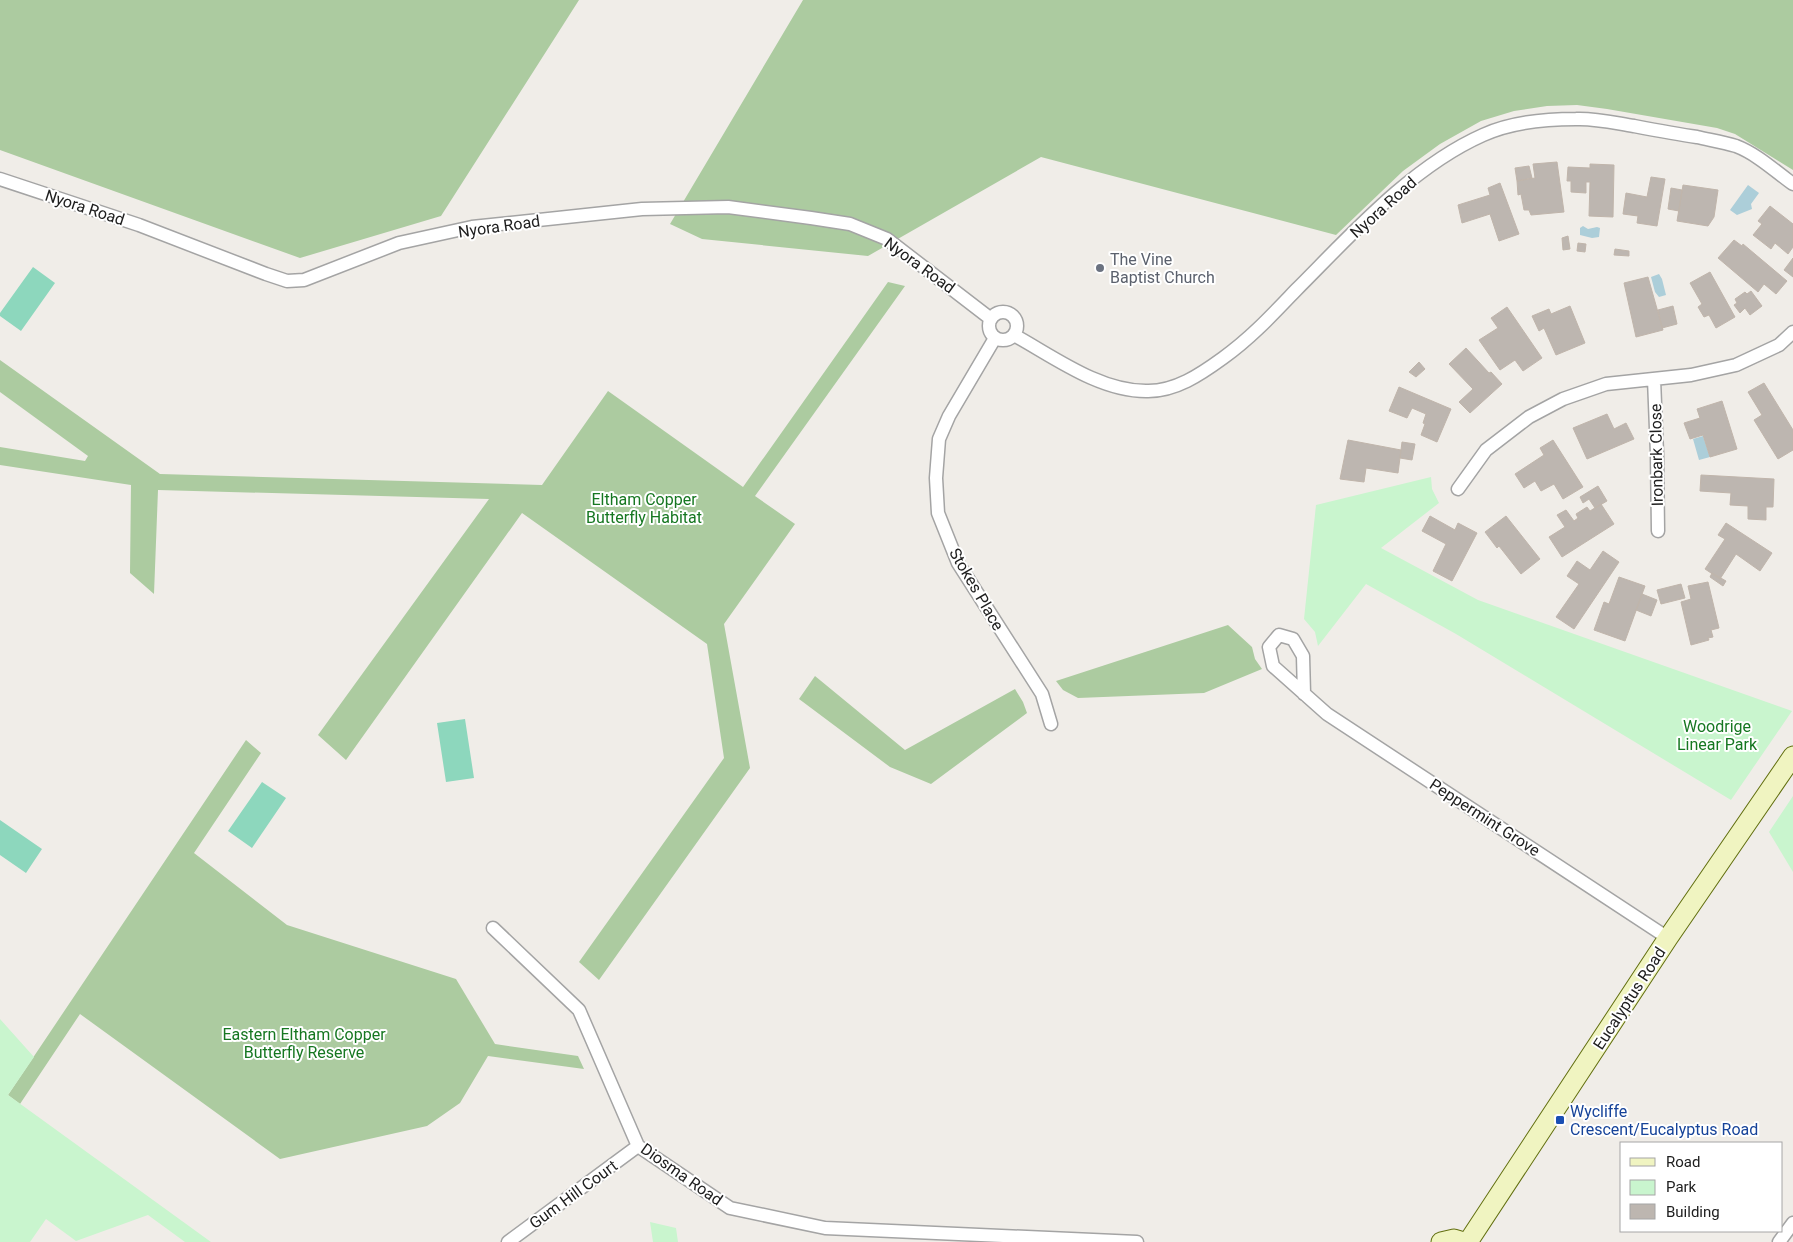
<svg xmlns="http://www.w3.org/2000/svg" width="1793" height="1242" font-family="Roboto,sans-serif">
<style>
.forest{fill:#accba0}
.park{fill:#c9f5ce}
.pitch{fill:#8dd7bd}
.water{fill:#acced9}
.building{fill:#bdb6b0;stroke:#c0b5ab}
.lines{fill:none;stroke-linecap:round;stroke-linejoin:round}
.street-casing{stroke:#a4a4a4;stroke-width:15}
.secondary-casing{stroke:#626f0f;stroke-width:21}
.street{stroke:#fff;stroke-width:12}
.secondary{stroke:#f0f4c1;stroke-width:19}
.worship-dot{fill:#6b7280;stroke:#fff;stroke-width:2}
.transit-dot{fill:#1a4fb4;stroke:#fff;stroke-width:2}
.labels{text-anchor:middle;stroke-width:4;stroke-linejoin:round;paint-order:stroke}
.street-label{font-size:16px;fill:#202020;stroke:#fff}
.worship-label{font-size:16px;fill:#5b616d;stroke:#fff;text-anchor:start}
.park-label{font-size:16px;fill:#167721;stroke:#fff}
.transit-label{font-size:16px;fill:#164399;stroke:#fff;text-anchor:start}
</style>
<rect width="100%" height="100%" fill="#f0ede8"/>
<path class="forest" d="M0,0H579L441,216L300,258L0,150Z
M803,0H1793V170L1735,134L1717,128L1607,109L1577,105L1547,106L1514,111L1481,121L1440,144L1403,171L1336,235L1041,157L868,256L702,239L670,224Z
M888,282L905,286L755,496L795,524L724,624L750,768L599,980L579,962L724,758L707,644L522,513L346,760L318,735L489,499L158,490L154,594L130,573L131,485L0,465V447L85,461L88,456L0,392V360L160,474L542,485L608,391L743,487Z
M1228,625L1252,647L1255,659L1262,669L1204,693L1078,698L1063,690L1056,681Z
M815,676L905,750L1015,689L1023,702L1027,713L931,784L890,767L799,699Z
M246,740L261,753L194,853L287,925L456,979L495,1044L578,1056L584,1069L488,1056L460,1103L427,1126L280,1159L80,1014L20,1104L8,1095Z"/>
<path class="park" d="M1431,477L1432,489L1439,503L1381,548L1478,600L1792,711L1731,800L1456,634L1366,584L1318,646L1315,632L1304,619L1316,505Z
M1793,796V872L1769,832Z
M0,1019L34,1057L8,1095L211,1242H185L148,1215L76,1241L46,1219L30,1242H0Z
M650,1222L676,1228L678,1242H653Z"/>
<path class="pitch" d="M33,267L55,283L21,331L0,316V313Z
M465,719L474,778L446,782L437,723Z
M262,782L286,798L252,848L228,831Z
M0,820L42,849L26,873L0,855Z"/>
<path class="water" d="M1748,185L1759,193L1751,204L1752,209L1737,215L1730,210Z
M1583,226L1588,229L1597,227L1600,228L1599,237L1592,238L1580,235V228Z
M1659,274L1662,279L1666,295L1659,297L1655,292L1651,277Z
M1703,436L1710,457L1699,460L1693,439Z"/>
<path class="building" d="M1557,162L1564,212L1531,215L1529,210H1524L1521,194L1518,195L1517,181L1535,178L1533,164Z
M1590,164L1614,165L1613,217L1589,216L1590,182H1586V193L1571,192V181H1567L1568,167L1590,168Z
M1529,166L1532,178L1517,181L1515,168Z
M1651,177L1665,179L1657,226L1637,223L1638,216L1623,214L1626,193L1647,197Z
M1500,183L1519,234L1499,241L1490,214L1462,223L1458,205L1490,195L1488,188Z
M1683,185L1718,190L1714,217L1708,226L1677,221Z
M1671,188L1682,190L1679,211L1668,209Z
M1770,206L1793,224V247L1788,254L1775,243L1771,249L1753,235L1762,224L1758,221Z
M1568,236L1570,249L1563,250L1562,238Z
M1734,240L1742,246L1743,244L1787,281L1776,294L1764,284L1758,292L1718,258Z
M1578,243L1586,244L1585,252L1577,251Z
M1615,249L1629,251V256L1614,255Z
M1793,258V277L1784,270Z
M1710,272L1735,317L1716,328L1709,315L1704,317L1698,307L1702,304L1690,283Z
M1648,277L1663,330L1636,337L1624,283Z
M1751,291L1762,306L1750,315L1745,308L1740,313L1734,305L1737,303L1735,299L1745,292L1747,294Z
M1570,306L1585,343L1556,355L1544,328L1539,331L1532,316L1549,309L1551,314Z
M1673,306L1677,324L1662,328L1658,310Z
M1507,307L1542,358L1523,371L1515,360L1500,370L1479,340L1498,328L1491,318Z
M1466,348L1489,373L1491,372L1502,384L1470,413L1459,402L1473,389L1449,364Z
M1419,362L1425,369L1416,377L1409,372Z
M1764,383L1793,430V450L1778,459L1754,420L1762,415L1748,392Z
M1399,387L1451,409L1437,442L1421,435L1425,424L1423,423L1426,414L1412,408L1407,418L1389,411Z
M1722,401L1737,449L1710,457L1703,435L1690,439L1684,423L1700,418L1697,409Z
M1607,414L1614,429L1626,423L1634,439L1587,459L1573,428Z
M1348,440L1401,450L1398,473L1366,468L1364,482L1340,479Z
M1553,440L1583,487L1563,499L1554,484L1541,491L1535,481L1524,488L1515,474L1544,455L1540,448Z
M1402,442L1415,444L1412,460L1400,458Z
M1701,475L1774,479L1773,507H1766V520L1748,519V506L1730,505L1731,493L1700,491Z
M1598,486L1607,501L1595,508L1589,499L1583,503L1580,497Z
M1601,504L1614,524L1562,557L1549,537L1565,527L1557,515L1566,510L1574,521L1578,518L1576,514L1587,507L1590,511Z
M1430,516L1455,530L1458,523L1477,533L1452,581L1433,571L1446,544L1422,531Z
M1506,516L1540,559L1521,574L1499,546L1497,548L1485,532Z
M1726,523L1772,553L1760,571L1736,554L1720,579L1705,569L1725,539L1718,535Z
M1603,551L1619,562L1574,629L1556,617L1579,584L1567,576L1577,561L1590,570Z
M1712,573L1726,581L1723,586L1710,577Z
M1619,577L1645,586L1625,641L1594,630L1604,602L1609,604Z
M1708,582L1719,628L1711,630L1713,637L1708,638L1709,640L1691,645L1681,602L1691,599L1688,586Z
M1681,584L1685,598L1661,604L1657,590Z
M1642,594L1657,600L1651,616L1636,610Z"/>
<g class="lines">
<g class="street-casing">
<path id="street" d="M0,179L139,225L266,274L287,281L304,280L399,243L472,227L642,209L728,207L811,218L850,224L887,239L991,319
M989 326a14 14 0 1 1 28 0a14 14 0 1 1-28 0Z
M1014,335C1054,357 1099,391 1146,391C1175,392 1201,374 1223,358C1251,338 1273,314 1296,290C1351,235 1411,167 1483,135C1511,122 1545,119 1576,119C1595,118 1615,123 1634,126C1655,130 1676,134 1697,137C1710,140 1724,142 1736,146C1757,154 1775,171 1793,184
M995,338L949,416L939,439L936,478L938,513L958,563L1042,694L1051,724
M1654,379L1657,454L1658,531
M1458,489L1486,450L1529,417L1563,399L1606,384L1691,375L1736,365L1779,345L1793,332
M1304,694L1303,656L1293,639L1279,635L1269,647L1273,666L1327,714L1668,938
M493,928L579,1010L638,1146L730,1208L825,1228L1137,1242
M508,1242L638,1146
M1779,1242L1793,1223"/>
</g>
<g class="secondary-casing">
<path id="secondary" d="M1441,1242L1454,1239L1464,1242
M1468,1242L1668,938L1793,756"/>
</g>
<use href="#street" class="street"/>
<use href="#secondary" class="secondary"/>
</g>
<circle class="worship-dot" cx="1100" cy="268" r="5"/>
<rect class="transit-dot" x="1555" y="1115" width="10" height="10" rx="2.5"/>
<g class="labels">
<g class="street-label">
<text transform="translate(85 207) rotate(18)" y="6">Nyora Road</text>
<text transform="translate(1383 207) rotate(-42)" y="6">Nyora Road</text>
<text transform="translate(499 226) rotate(-8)" y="6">Nyora Road</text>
<text transform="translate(920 265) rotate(36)" y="6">Nyora Road</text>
<text transform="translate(1656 455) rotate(-91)" y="6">Ironbark Close</text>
<text transform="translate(977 589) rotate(60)" y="6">Stokes Place</text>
<text transform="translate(1485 817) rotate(33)" y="6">Peppermint Grove</text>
<text transform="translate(1629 998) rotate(-57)" y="6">Eucalyptus Road</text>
<text transform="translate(682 1174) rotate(35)" y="6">Diosma Road</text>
<text transform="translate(573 1194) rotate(-36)" y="6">Gum Hill Court</text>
</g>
<g class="worship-label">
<text x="1110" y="265">The Vine<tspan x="1110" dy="18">Baptist Church</tspan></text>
</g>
<g class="park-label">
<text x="644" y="505">Eltham Copper<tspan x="644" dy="18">Butterfly Habitat</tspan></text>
<text x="1717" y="732">Woodrige<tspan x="1717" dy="18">Linear Park</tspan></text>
<text x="304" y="1040">Eastern Eltham Copper<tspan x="304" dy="18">Butterfly Reserve</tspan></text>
</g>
<g class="transit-label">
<text x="1570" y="1117">Wycliffe<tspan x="1570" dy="18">Crescent/Eucalyptus Road</tspan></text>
</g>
</g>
<rect x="1620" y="1142" width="162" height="90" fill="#ffffff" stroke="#a6a6a6"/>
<rect x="1630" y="1158" width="25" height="8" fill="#f0f4c1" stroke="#a6a6a6"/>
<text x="1666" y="1167" font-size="15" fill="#202020">Road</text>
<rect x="1630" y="1180" width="25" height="15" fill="#c9f5ce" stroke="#a6a6a6"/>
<text x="1666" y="1192" font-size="15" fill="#202020">Park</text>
<rect x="1630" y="1204" width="25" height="15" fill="#bdb6b0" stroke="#a6a6a6"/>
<text x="1666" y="1217" font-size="15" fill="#202020">Building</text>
</svg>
